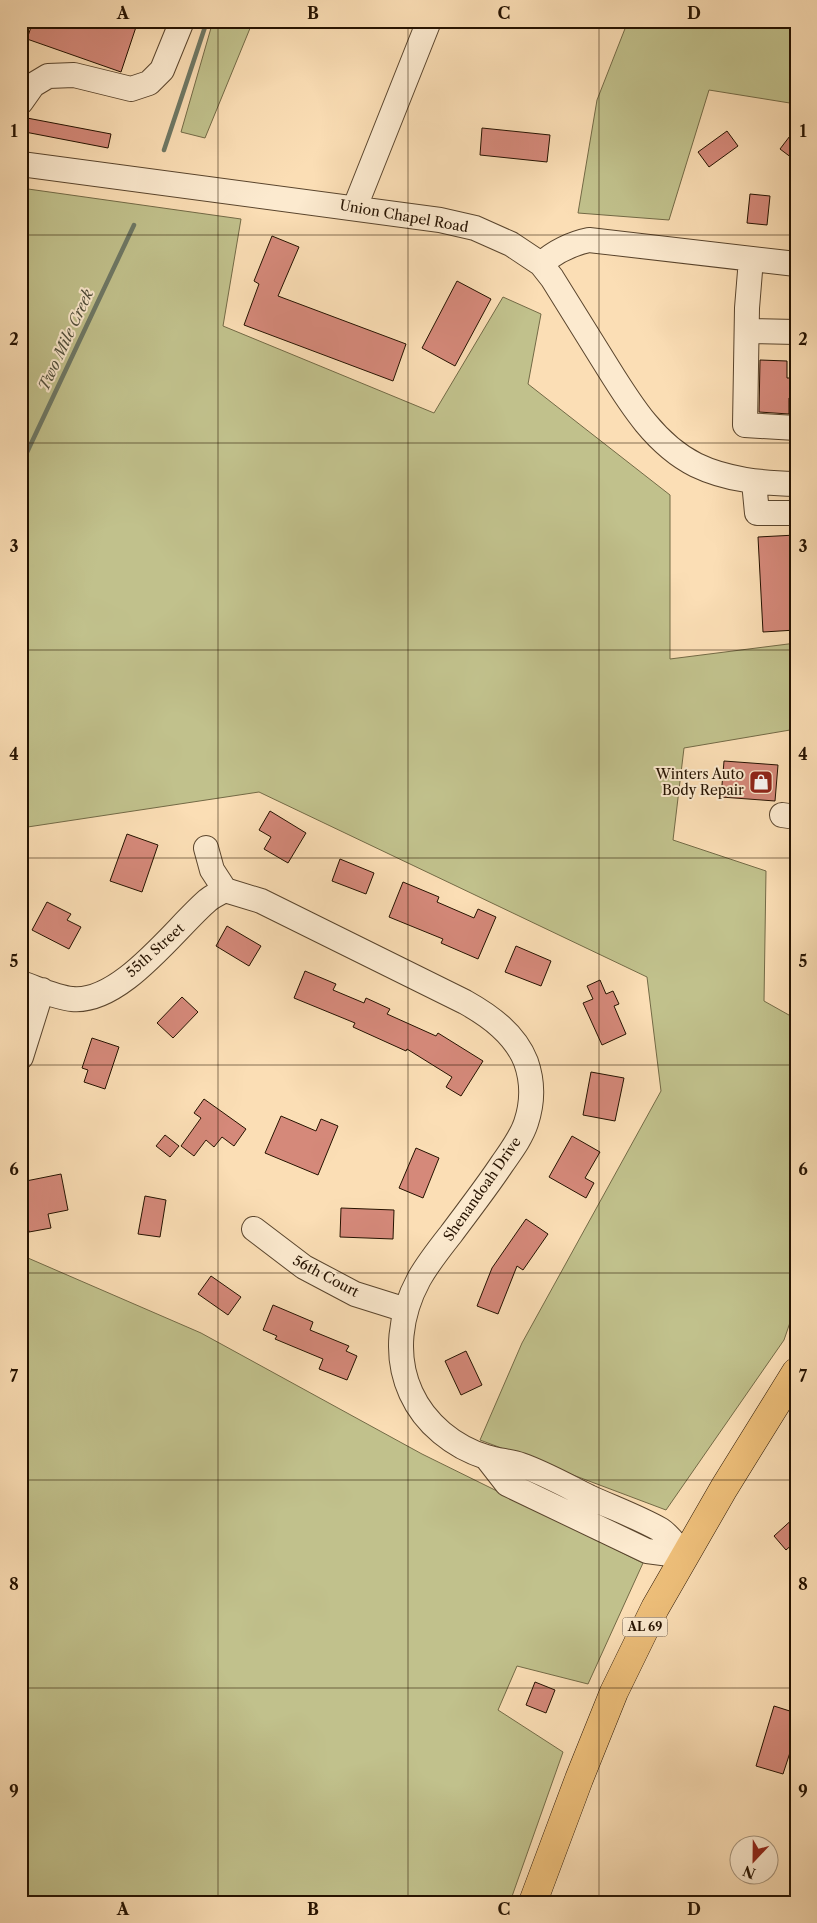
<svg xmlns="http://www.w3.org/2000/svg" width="817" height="1923" font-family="'Libre Caslon Text',serif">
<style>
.green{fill:#c1c18c;stroke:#736a46}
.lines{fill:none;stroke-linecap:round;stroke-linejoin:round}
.stream{stroke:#6e7865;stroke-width:4.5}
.building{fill:#d5897a;stroke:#251200}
.minor-casing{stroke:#5a452d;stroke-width:26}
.major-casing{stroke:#251200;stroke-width:29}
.minor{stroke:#fceacf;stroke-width:24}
.major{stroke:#eebf7a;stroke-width:28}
.grid{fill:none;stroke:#251200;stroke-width:1;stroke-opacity:0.55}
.labels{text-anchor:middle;stroke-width:4;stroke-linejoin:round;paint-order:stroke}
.shield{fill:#fceacf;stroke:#66533e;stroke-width:1}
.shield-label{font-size:12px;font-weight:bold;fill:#251200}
.street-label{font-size:14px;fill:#251200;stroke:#fceacf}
.poi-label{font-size:14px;fill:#251200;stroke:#fceacf;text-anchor:end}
.water-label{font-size:15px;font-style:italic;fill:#504e3b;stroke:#fceacf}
.neatline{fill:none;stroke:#251200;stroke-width:2}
.grid-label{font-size:16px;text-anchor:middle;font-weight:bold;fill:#251200}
</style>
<rect width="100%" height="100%" fill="#fbdeb5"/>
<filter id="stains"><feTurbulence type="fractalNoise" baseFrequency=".004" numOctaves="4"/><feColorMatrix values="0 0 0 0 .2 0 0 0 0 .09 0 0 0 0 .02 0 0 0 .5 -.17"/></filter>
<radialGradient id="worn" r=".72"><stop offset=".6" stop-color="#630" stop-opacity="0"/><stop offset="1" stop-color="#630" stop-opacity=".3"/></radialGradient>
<path class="green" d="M213,21H253L205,138L181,132Z
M628,21H796V104L709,90L669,220L578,213L597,100Z
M21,188L241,219L223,326L434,413L503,297L541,314L528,384L670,495V659L796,643V729L684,748L673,840L766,871L764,1001L796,1019V1305L784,1340L666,1510L480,1440L522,1343L661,1091L647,977L259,792L21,828Z
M21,1255L201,1333L422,1454L643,1563L588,1684L517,1666L498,1710L563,1752L510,1902H35L21,1896Z"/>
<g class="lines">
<path class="stream" d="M164,150L207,21
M21,465L134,225"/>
</g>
<path class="building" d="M33,21H138L121,72L27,39Z
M27,118L111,134L108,148L25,132Z
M482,128L550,135L547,162L480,155Z
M796,128V161L780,149Z
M727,131L738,146L709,167L698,152Z
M750,194L770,196L767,225L747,223Z
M272,236L299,247L278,296L406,344L393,381L244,325L259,284L254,281Z
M457,281L491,299L455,366L422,348Z
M760,360L787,361V378H796V398H789V414L759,412Z
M796,535V630L763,632L758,537Z
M724,761L778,765L775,801L721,797Z
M270,811L306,833L288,863L264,849L271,837L259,830Z
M127,834L158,845L142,892L110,881Z
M340,859L374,873L366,894L332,881Z
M403,882L439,897L437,902L474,918L478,909L496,917L478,959L441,943L443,939L389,917Z
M47,902L71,914L67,920L81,927L69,949L32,930Z
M227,926L261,946L249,966L216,946Z
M516,946L551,961L541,986L505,972Z
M305,971L336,984L333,990L364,1003L366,998L390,1009L387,1014L436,1036L438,1033L483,1061L461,1096L446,1087L452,1077L407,1049L406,1051L353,1027L355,1023L294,998Z
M600,980L606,994L613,991L619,1004L614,1006L626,1034L602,1045L583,1003L593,999L587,986Z
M182,997L198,1012L173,1038L157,1023Z
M92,1038L119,1047L105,1089L84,1082L88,1070L82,1068Z
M591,1072L624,1078L615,1121L583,1115Z
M204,1099L246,1129L234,1146L222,1137L214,1147L206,1140L194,1156L181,1146L201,1118L194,1113Z
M281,1116L316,1131L321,1119L338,1126L318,1175L265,1153Z
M165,1135L179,1146L170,1157L156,1146Z
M572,1136L600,1152L585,1178L594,1183L586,1198L549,1177Z
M416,1148L439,1158L423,1198L399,1188Z
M61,1174L68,1210L48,1214L51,1228L29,1232L21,1195V1182Z
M145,1196L166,1200L160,1237L138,1234Z
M341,1208L394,1210L393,1239L340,1237Z
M526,1219L548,1234L523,1270L517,1266L498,1314L477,1306L492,1268Z
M211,1276L241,1297L228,1315L198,1294Z
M273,1305L313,1322L310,1330L349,1346L346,1351L357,1356L347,1380L319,1369L323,1359L275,1339L277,1336L263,1330Z
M466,1351L482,1385L461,1395L445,1361Z
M796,1516V1541L786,1550L774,1536Z
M535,1682L555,1690L546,1713L526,1705Z
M774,1706L796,1713V1734L783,1774L756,1766Z"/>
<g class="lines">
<g class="minor-casing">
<path id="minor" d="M21,102L33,85L48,76L74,75L131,89L149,83L162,70L182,21
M21,164L440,220L475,228L511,244L541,264L552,278C571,308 589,338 608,368C631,405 656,445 696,465C727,480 762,483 796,484
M355,207L429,21
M751,259L747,308L745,425L796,428
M541,264C556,251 570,244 589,240L796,264
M747,331L796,332
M754,482L757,513H796
M782,815L796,817
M206,848L212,870L225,890L261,901L465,1002C490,1016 515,1034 526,1062C533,1082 533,1102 526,1123C521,1138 511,1151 502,1164C486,1188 468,1211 451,1234C440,1248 428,1263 419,1279C400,1314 394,1356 411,1393C425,1424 454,1447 486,1457C498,1461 510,1461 521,1465C544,1473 567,1486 589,1497C613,1508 638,1517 661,1530C670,1536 678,1548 685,1556
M21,983C36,988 57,998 72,999C121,1004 175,928 208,900C213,896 219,893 225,890
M21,1057L42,990
M254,1229L304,1267L355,1294L406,1310
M486,1457L507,1484L647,1551L685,1556"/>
</g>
<g class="major-casing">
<path id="major" d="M533,1902L579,1779L614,1692L655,1608L724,1488L796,1372"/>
</g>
<use href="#minor" class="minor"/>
<use href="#major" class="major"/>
</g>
<path class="grid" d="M218,21V1902M408,21V1902M599,21V1902M21,235H796M21,443H796M21,650H796M21,858H796M21,1065H796M21,1273H796M21,1480H796M21,1688H796"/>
<defs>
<g id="shop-square" transform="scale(1.25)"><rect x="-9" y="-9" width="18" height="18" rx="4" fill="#8f2418" stroke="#fceacf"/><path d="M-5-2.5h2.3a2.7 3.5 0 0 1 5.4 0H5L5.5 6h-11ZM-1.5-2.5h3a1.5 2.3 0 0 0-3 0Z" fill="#fff"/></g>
</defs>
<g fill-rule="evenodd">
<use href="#shop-square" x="761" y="782"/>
</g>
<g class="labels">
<rect class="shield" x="622.5" y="1617.5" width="45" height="19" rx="4"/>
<g class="shield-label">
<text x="645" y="1631">AL 69</text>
</g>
<g class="street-label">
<text transform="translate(404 216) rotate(10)" y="5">Union Chapel Road</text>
<text transform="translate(155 950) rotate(-42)" y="5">55th Street</text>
<text transform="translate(482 1189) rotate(-55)" y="5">Shenandoah Drive</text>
<text transform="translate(326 1276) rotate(28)" y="5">56th Court</text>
</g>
<g class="poi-label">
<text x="744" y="779">Winters Auto<tspan x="744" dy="16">Body Repair</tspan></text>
</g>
<g class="water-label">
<text transform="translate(66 340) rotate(-65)" y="5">Two Mile Creek</text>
</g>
</g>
<rect width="817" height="1923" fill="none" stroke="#fbdeb5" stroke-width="55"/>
<g transform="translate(754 1860) rotate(202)"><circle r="24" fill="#fceacf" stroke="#a6947c"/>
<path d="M0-4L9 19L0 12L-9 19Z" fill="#8f2418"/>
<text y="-8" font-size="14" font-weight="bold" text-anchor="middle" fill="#251200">N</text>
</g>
<rect x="28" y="28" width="762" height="1868" class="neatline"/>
<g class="grid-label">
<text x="123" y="19">A</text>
<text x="313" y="19">B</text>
<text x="504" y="19">C</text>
<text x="694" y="19">D</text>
<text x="14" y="137">1</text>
<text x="803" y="137">1</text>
<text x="14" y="345">2</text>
<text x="803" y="345">2</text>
<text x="14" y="552">3</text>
<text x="803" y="552">3</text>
<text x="14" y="760">4</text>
<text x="803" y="760">4</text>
<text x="14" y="967">5</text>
<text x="803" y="967">5</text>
<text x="14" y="1175">6</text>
<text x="803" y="1175">6</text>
<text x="14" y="1382">7</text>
<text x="803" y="1382">7</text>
<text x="14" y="1590">8</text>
<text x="803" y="1590">8</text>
<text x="14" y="1797">9</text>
<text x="803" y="1797">9</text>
<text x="123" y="1915">A</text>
<text x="313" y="1915">B</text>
<text x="504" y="1915">C</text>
<text x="694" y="1915">D</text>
</g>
<rect width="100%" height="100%" filter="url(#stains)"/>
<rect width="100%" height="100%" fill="url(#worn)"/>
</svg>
